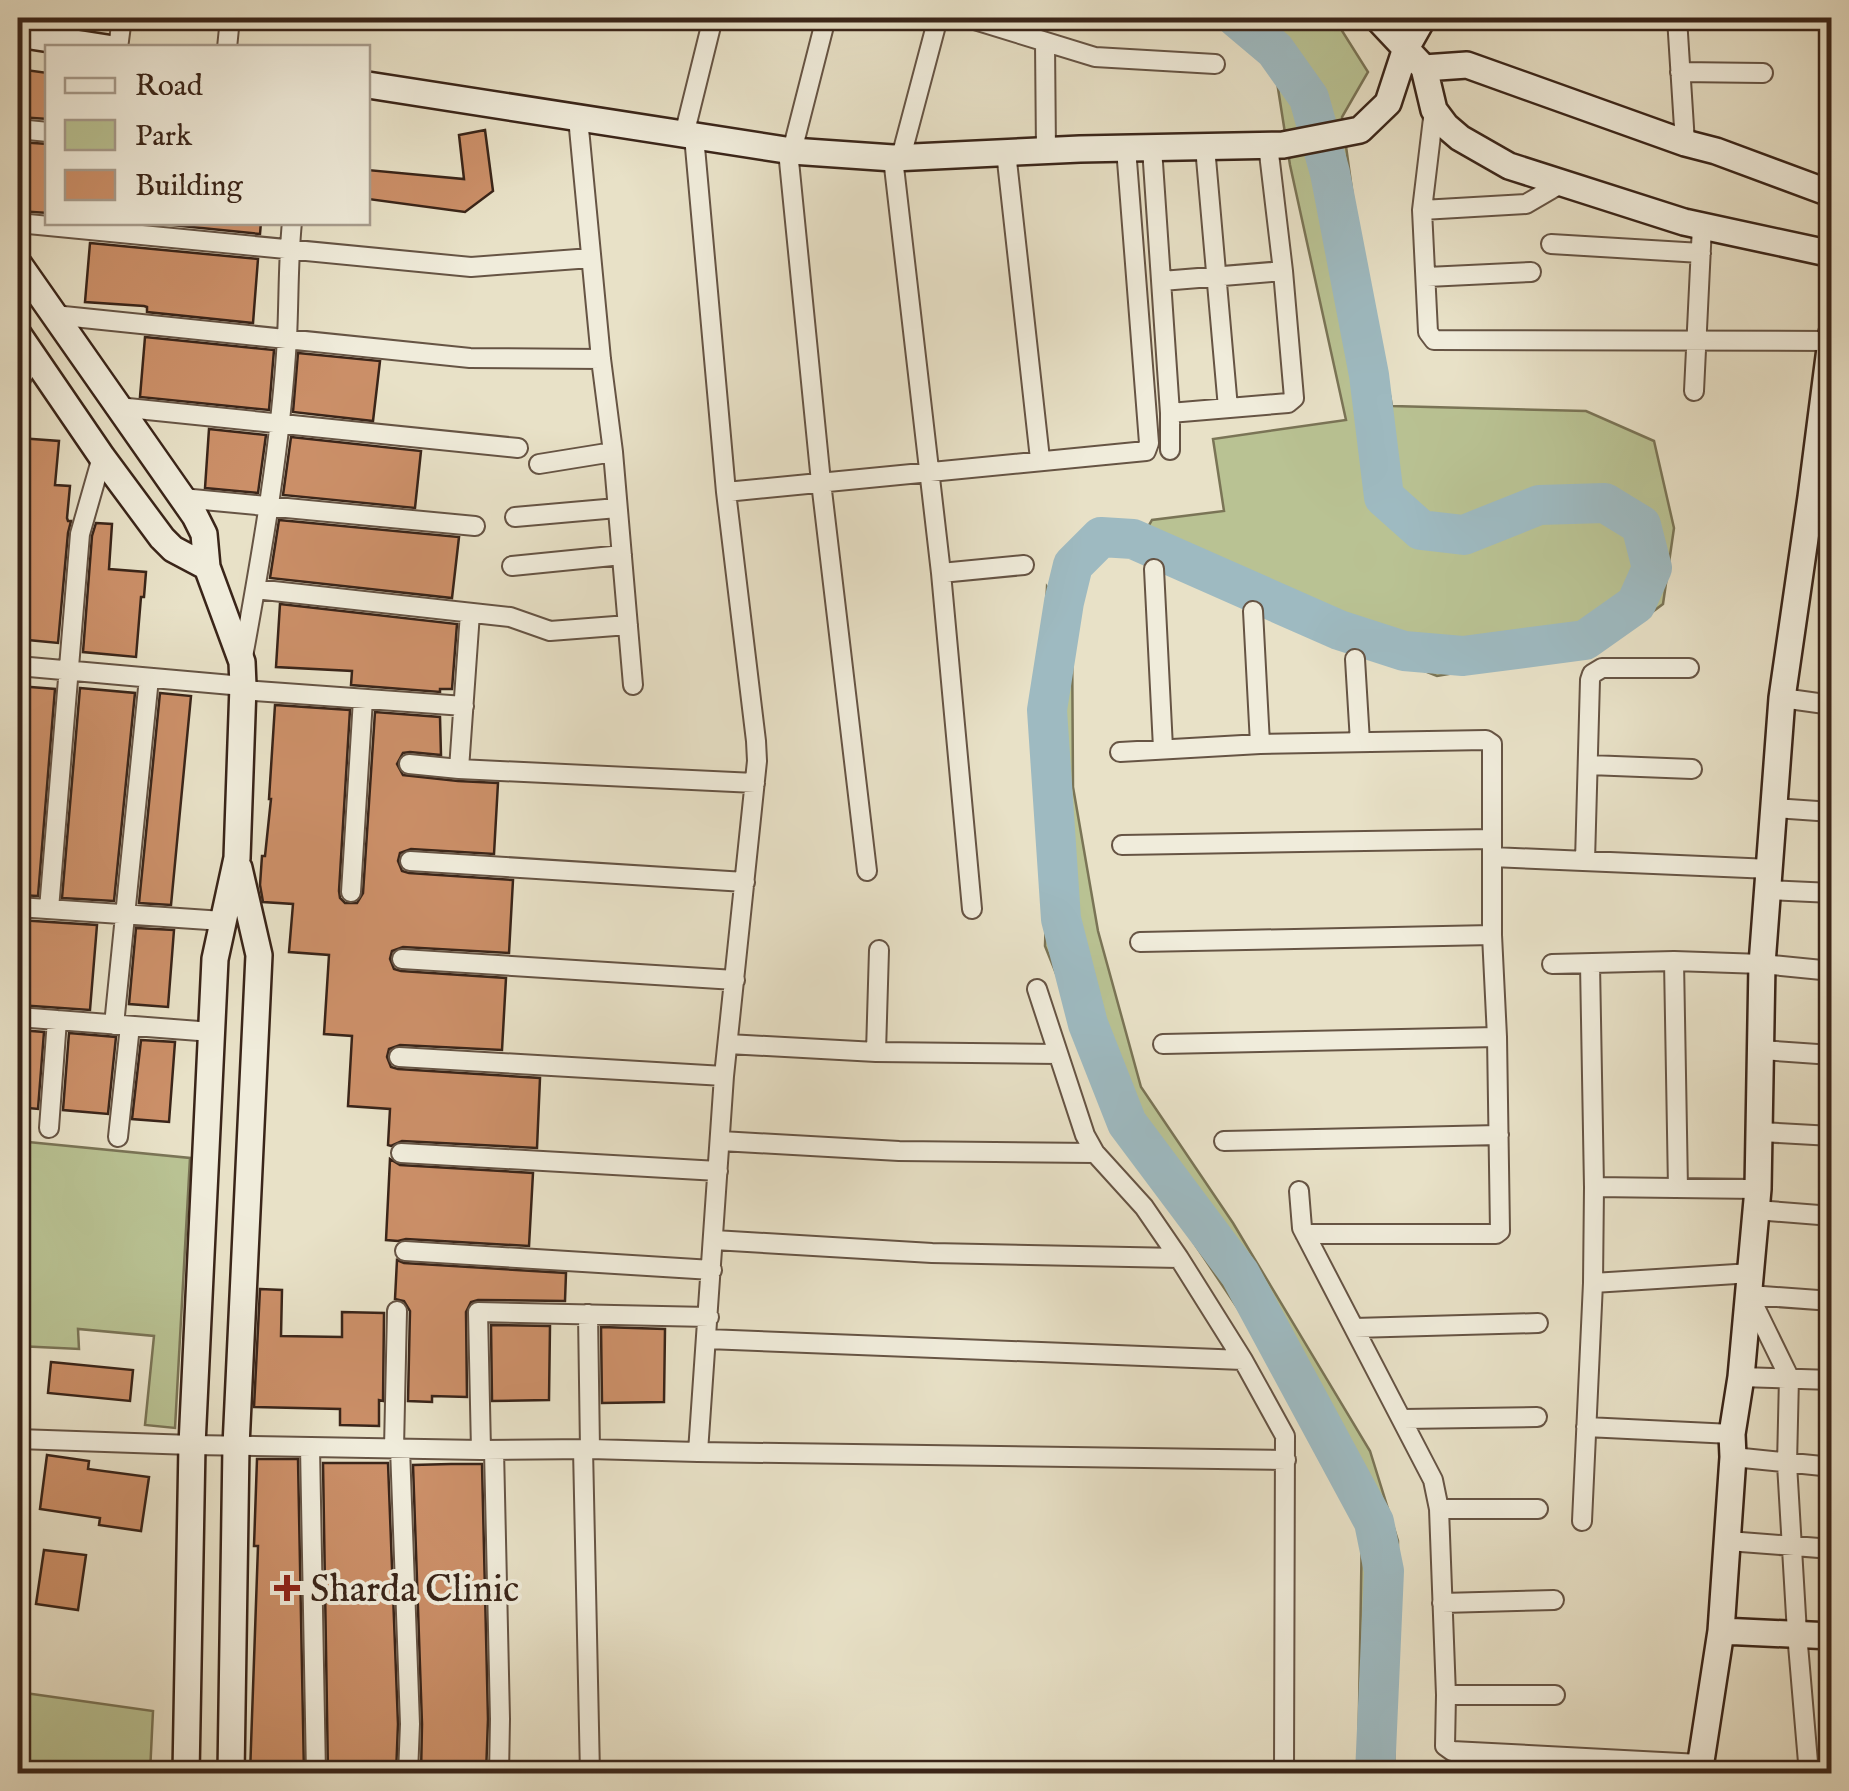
<svg xmlns="http://www.w3.org/2000/svg" width="1849" height="1791" font-family="'IM FELL English',serif">
<style>
.green{fill:#b9c293;stroke:#7a7456;stroke-width:2.5}
.lines{fill:none;stroke-linecap:round;stroke-linejoin:round}
.river{stroke:#9ebac1;stroke-width:40}
.building{fill:#cb8f68;stroke:#3a2519;stroke-width:2.5}
.street-casing{stroke:#665444;stroke-width:22}
.secondary-casing{stroke:#3a2519;stroke-width:30}
.street{stroke:#f0ecdb;stroke-width:18}
.secondary{stroke:#f0ecdb;stroke-width:25}
.poi-dot{fill:#8f2418;stroke:#f0ecdb;stroke-width:4}
.labels{text-anchor:middle;stroke-width:8;stroke-linejoin:round;paint-order:stroke}
.poi-label{font-size:38px;fill:#3a2519;stroke:#f0ecdb;text-anchor:start}
</style>
<rect width="100%" height="100%" fill="#e8e1c7"/>
<filter id="stains"><feTurbulence type="fractalNoise" baseFrequency=".002" numOctaves="4"/><feColorMatrix values="0 0 0 0 .2 0 0 0 0 .09 0 0 0 0 .02 0 0 0 .5 -.17"/></filter>
<radialGradient id="worn" r=".72"><stop offset=".6" stop-color="#630" stop-opacity="0"/><stop offset="1" stop-color="#630" stop-opacity=".3"/></radialGradient>
<path class="green" d="M1257,18H1334L1368,72L1342,117L1355,212L1392,406L1586,411L1654,441L1674,528L1663,604L1612,642L1514,663L1437,676L1190,579L1133,553L1152,520L1224,511L1213,439L1346,420L1290,165L1277,82Z
M1047,587L1072,624L1073,787L1098,931L1141,1087L1233,1223L1370,1451L1398,1541L1394,1773H1358L1362,1525L1261,1343L1196,1246L1110,1108L1045,946L1047,882L1042,688Z
M18,1141L190,1158L175,1428L145,1425L154,1336L78,1329L79,1349L18,1346Z
M18,1692L153,1711L150,1773H18Z"/>
<g class="lines">
<path class="river" d="M1237,18L1275,50L1309,98L1330,173L1369,375L1384,497L1421,530L1464,535L1539,505L1605,503L1641,525L1652,568L1636,604L1585,640L1463,656L1404,651L1339,630L1133,539L1101,537L1073,565L1064,602L1047,710L1061,919L1088,1024L1127,1123L1240,1274L1374,1522L1384,1571L1375,1774"/>
</g>
<path class="building" d="M18,69L48,73V119L18,117Z
M485,130L493,191L465,212L368,199V170L464,179L459,135Z
M18,142L48,144V213L18,211Z
M142,222H261L260,234Z
M90,243L258,259L253,323L147,312V307L144,306L85,302Z
M145,337L274,350L269,410L140,397Z
M298,353L380,361L373,421L293,412Z
M209,429L266,435L258,493L205,488Z
M291,437L421,451L415,508L283,495Z
M19,438L59,441L55,485L70,486L67,518L68,521H71L68,533L58,643L18,639V458Z
M279,520L459,537L452,598L270,578Z
M96,523L112,524L109,569L146,572L144,597H141L136,657L83,652L92,536Z
M280,604L457,624L452,689H440V692L351,685L352,671L276,667Z
M18,686L55,689L38,896L18,895Z
M80,688L135,693L114,901L62,898Z
M160,693L191,696L171,905L139,903Z
M275,705L350,710L339,891L340,898L345,903H357L363,893L375,712L440,717L441,755L410,752L403,753L397,764L403,775L458,781L498,783L494,854L411,849L400,853L398,861L402,871L409,873L513,880L509,953L403,947L392,951L390,959L394,969L401,971L506,978L502,1050L400,1045L389,1049L387,1057L391,1067L398,1069L540,1078L537,1148L402,1141L391,1146L388,1145L390,1109L348,1106L352,1036L324,1034L329,955L289,952L293,904L263,902L260,885L262,856H265L271,799H269Z
M18,920L97,925L90,1010L18,1005Z
M136,928L174,930L168,1007L129,1004Z
M18,1030L44,1032L38,1109L18,1107Z
M69,1033L116,1037L108,1114L63,1110Z
M141,1040L175,1042L169,1122L132,1119Z
M390,1159L400,1165L533,1173L529,1246L406,1239L398,1241L386,1240Z
M397,1260L404,1263L566,1273L565,1301L478,1300L471,1302L466,1312L467,1397L432,1396V1402L408,1401L410,1311L404,1301L395,1299Z
M260,1289L282,1290L281,1336L342,1337V1312L384,1313L383,1401L379,1400V1426L340,1425V1409L254,1407Z
M491,1325L550,1326L549,1400L492,1401Z
M601,1327L665,1329L664,1402L602,1403Z
M51,1362L133,1370L130,1401L48,1393Z
M47,1455L89,1461L88,1469L149,1477L141,1531L99,1525L100,1518L40,1509Z
M257,1459H298L304,1774H250L258,1546H254Z
M323,1463H388L398,1724L396,1774H328Z
M451,1464H482L488,1719L486,1774H421L422,1724L413,1465Z
M44,1550L86,1555L78,1610L36,1604Z"/>
<g class="lines">
<g class="street-casing">
<path id="street" d="M968,18L1095,57L1215,64
M1677,18L1685,143
M1045,43L1046,151
M118,48L122,18
M227,48L230,18
M1680,72L1763,73
M1434,110L1422,210L1428,332L1434,340L1831,341
M578,118L601,359L613,452L633,685
M18,129L48,132
M684,135L713,18
M694,136L726,492L756,741L757,761L724,1076L698,1452
M1205,147L1228,408
M1152,148L1170,413V450
M788,151L821,482L867,871
M792,151L826,18
M1006,152L1040,459
M901,157L938,18
M893,158L941,573L972,909
M1422,210L1526,204L1562,183
M18,223L471,267L591,258
M1551,244L1701,253
M1427,277L1531,272
M1162,281L1283,271
M54,315L470,358L601,359
M18,385L33,356
M1694,391L1702,226
M118,407L518,448
M1170,413L1288,403L1294,398L1283,271L1268,145
M539,464L613,452
M726,492L1146,451L1149,443L1126,148
M182,498L475,526
M515,517L617,508
M512,566L622,555
M1154,569L1163,748
M941,573L1024,565
M255,589L510,617L550,631L628,625
M1253,611L1260,744
M243,657C262,552 281,445 287,338C289,299 288,261 292,222
M1355,659L1360,742
M18,666L243,686
M242,690L464,706
M1782,698L1832,705
M1120,752L1260,744L1486,740L1492,744V935L1497,1037L1500,1231L1496,1234H1305
M409,764L459,769L755,783
M1589,765L1692,769
M459,769L470,613
M1775,808L1832,812
M1122,845L1492,839
M1492,857L1771,869
M410,861L745,882
M1585,861L1590,680L1592,674L1602,668H1689
M1769,890L1832,893
M351,892L363,699
M18,907L223,921
M49,909L80,534L102,457
M1140,942L1492,935
M402,959L735,980
M1674,961L1678,1188
M1552,964L1674,961L1762,964L1832,971
M1037,989L1085,1135L1095,1153L1144,1207L1179,1258L1243,1360L1285,1436L1284,1774
M18,1017L212,1032
M114,1025L149,678
M728,1044L876,1052L1058,1054
M1163,1044L1497,1037
M1761,1050L1832,1055
M876,1052L879,950
M399,1057L724,1076
M49,1128L57,1020
M1760,1132L1832,1136
M118,1137L130,1026
M721,1141L899,1151L1095,1153
M1224,1141L1499,1135
M401,1153L718,1171
M1594,1187L1758,1189
M1299,1191L1302,1228L1433,1480L1439,1509L1446,1695L1445,1746L1452,1751L1700,1764
M1756,1210L1832,1216
M714,1240L932,1253L1179,1258
M405,1251L712,1270
M1593,1283L1752,1273
M1749,1295L1789,1377L1787,1464L1797,1633L1809,1774
M1749,1295L1832,1301
M588,1314L590,1449
M1354,1328L1538,1323
M707,1339L1243,1360
M1741,1377L1832,1380
M1403,1419L1537,1417
M1586,1427L1732,1434
M18,1439L192,1445L481,1450L590,1449L698,1452L1286,1460
M310,1447L316,1774
M394,1448L397,1311
M400,1448L410,1724L408,1774
M583,1449L590,1774
M481,1450L478,1312L709,1317
M494,1450L500,1719L499,1774
M1733,1457L1832,1467
M1439,1509H1538
M1582,1521L1593,1283L1594,1187L1590,964
M1728,1541L1832,1549
M1442,1603L1554,1600
M1446,1695H1555"/>
</g>
<g class="secondary-casing">
<path id="secondary" d="M1377,18L1424,68L1434,110L1446,126L1460,138L1509,166L1684,222L1832,254
M18,34L107,48
M1424,68L1467,65L1685,143L1716,151L1832,194
M368,85L792,151L893,158L1080,149L1283,145L1360,130L1388,103L1406,48L1423,18
M18,263L195,516L204,534L207,567L242,662L243,686L237,858L215,959L192,1445L186,1774
M18,334L102,457L162,538L173,549L207,567
M1721,1631L1832,1636
M231,1774L236,1446L259,955L239,868
M1699,1774L1721,1631L1733,1457L1732,1434L1741,1377L1758,1189L1762,964L1782,698L1811,497L1832,333"/>
</g>
<use href="#street" class="street"/>
<use href="#secondary" class="secondary"/>
</g>
<path class="poi-dot" d="M282 1573h10v10h10v10h-10v10h-10v-10h-10v-10h10z"/>
<g class="labels">
<g class="poi-label">
<text x="310" y="1601">Sharda Clinic</text>
</g>
</g>
<rect width="1849" height="1791" fill="none" stroke="#e8e1c7" stroke-width="60"/>
<rect x="20" y="20" width="1809" height="1751" fill="none" stroke="#3a2519" stroke-width="5"/>
<rect x="30" y="30" width="1789" height="1731" fill="none" stroke="#3a2519" stroke-width="2.5"/>
<rect x="45" y="45" width="325" height="180" fill="#f0ecdb" stroke="#a79c8d" stroke-width="2.5"/>
<rect x="65" y="78" width="50" height="15" fill="#f0ecdb" stroke="#a79c8d" stroke-width="2.5"/>
<text x="135" y="95" font-size="30" fill="#3a2519">Road</text>
<rect x="65" y="120" width="50" height="30" fill="#b9c293" stroke="#a79c8d" stroke-width="2.5"/>
<text x="135" y="145" font-size="30" fill="#3a2519">Park</text>
<rect x="65" y="170" width="50" height="30" fill="#cb8f68" stroke="#a79c8d" stroke-width="2.5"/>
<text x="135" y="195" font-size="30" fill="#3a2519">Building</text>
<rect width="100%" height="100%" filter="url(#stains)"/>
<rect width="100%" height="100%" fill="url(#worn)"/>
</svg>
